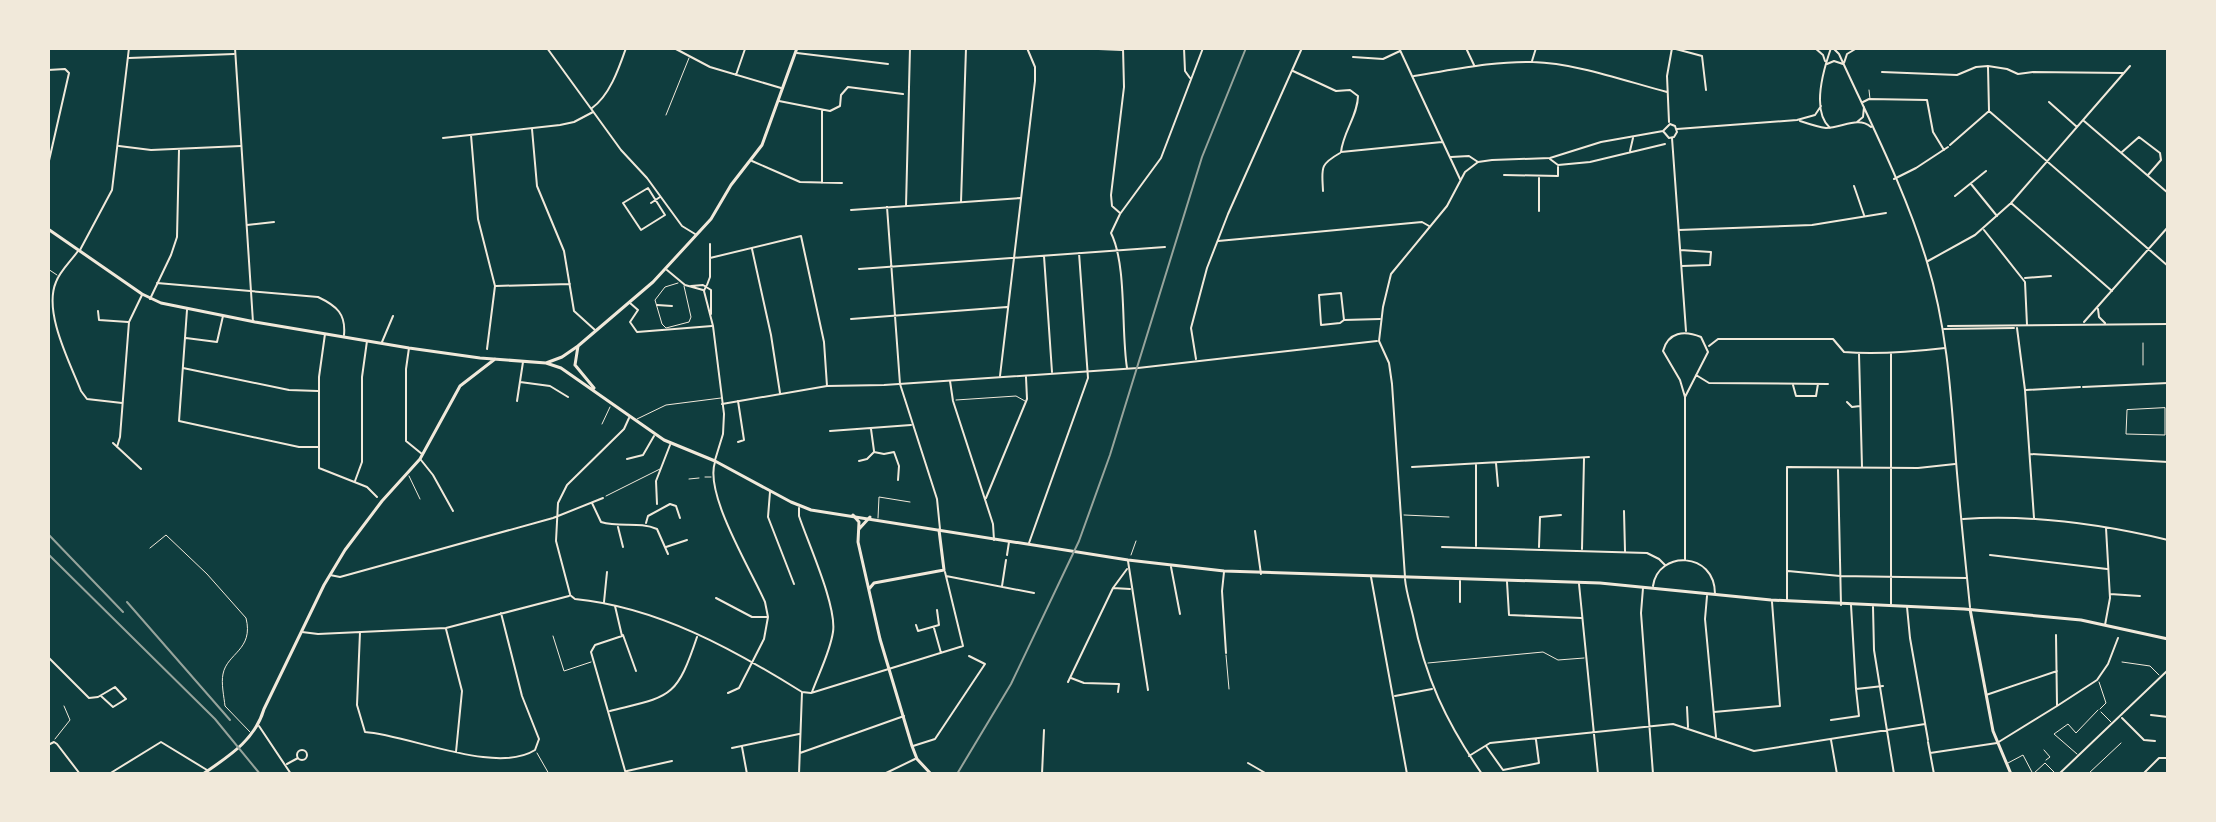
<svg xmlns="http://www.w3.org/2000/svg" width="2216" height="822" font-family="'PT Serif',serif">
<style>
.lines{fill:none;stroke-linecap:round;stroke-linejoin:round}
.service{stroke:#f1e9da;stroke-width:1}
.pedestrian{stroke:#f1e9da;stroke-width:1}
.minor{stroke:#f1e9da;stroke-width:2}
.tertiary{stroke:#f1e9da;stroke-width:2}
.secondary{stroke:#f1e9da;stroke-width:3}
.primary{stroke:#f1e9da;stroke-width:3}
.rail{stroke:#97a49c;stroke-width:2}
</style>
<rect width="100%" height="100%" fill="#0f3d3e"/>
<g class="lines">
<path class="service" d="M1869,90L1870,99
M666,115L689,58
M48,269L57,275
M678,283L665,287L655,300L662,324L666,328L689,322L691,317L684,286
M956,400L1016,396L1025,401
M2165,408V435L2126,434L2127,410Z
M602,424L610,407
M409,476L420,499
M705,477H711
M689,479L699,478
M606,496L660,469
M1404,515L1449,517
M878,518L879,497L910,502
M150,548L166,535L207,574L246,618C254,650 227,653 223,674C221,683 224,697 225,706L250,732
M1131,555L1136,541
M553,636L564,671L591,662
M1226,655L1229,689
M2122,662L2150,666L2159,675
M1428,663L1543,652L1558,660L1584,658
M2099,682L2106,703L2100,709
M2101,712L2111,722
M55,739L70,720L64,706
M2044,750L2050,757L2046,760
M537,753L549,774
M2077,754L2054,734L2068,724L2076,733L2098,710
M2008,763L2023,755L2033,774L2045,763L2056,774
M1702,774H1709
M2088,774L2121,743"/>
<path class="pedestrian" d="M2143,343V365
M637,419L666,405L721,398"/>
<path class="minor" d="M547,48L621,150L647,178L682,226L695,234
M674,48L710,67L781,88
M1075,48L1122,50
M1184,48L1185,71L1190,78
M1399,48L1460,179
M1466,48L1474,65
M1672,48L1702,56L1706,90
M797,53L888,64
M1353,57L1383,59L1400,51
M129,58L234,54
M1532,61L1536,48
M48,70L65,69L69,73L48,165
M1293,71L1336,91L1350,90L1358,96C1358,115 1343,132 1341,152L1442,142
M1882,72L1957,75L1976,67L1988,66L2007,69L2018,74L2033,72L2123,73
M736,75L745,49
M1414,76C1453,70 1493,61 1533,62C1575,63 1625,81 1667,92
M2168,82V90
M779,101L830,111L840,106L841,95L848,87L903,94
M1863,102L1869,99L1927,100L1933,132L1944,150
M2049,102L2077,127
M592,108C610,95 619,68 626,48
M1989,111L2168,266
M2084,121L2168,193
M1669,122L1667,76L1672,48
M532,129L537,186L564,251L574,311L595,330
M471,135L478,219L495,286L487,349
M443,138L560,125L574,122L593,112
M1672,138L1686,331
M1950,145L1989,111L1988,67
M119,146L151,150L241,146
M1630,151L1633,138
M2122,152L2139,137L2160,153L2161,160L2148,175
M1451,157L1469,156L1478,162
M1550,159L1558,165L1590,162L1665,144
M752,161L800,182L842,183
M1504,175L1558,176V167
M1539,178V211
M1894,179L1916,168L1948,147
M822,183V110
M1971,184L1997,216
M1854,186L1864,215
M648,188L665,215L641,230L623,203Z
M1323,191C1322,168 1319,165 1340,153
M1955,196L1986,171
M961,202L966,48
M651,203L660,197
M2011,203L2112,291
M906,206L910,48
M887,207L900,384L937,499L940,529
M851,210L1020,198
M1120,213L1112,206L1111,195L1124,87L1123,48
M247,225L274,222
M1679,230L1812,225L1886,213
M1984,230L2025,282L2027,325
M1218,241L1422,222L1429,226
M752,249L771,335L780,393
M80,250L112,190L129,48
M1680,250L1711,252L1710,265L1682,266
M78,251C71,261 60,271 56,282C43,312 70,363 81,391L87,399L122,403
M1044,256L1052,372
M710,258L801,236L824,342L827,386
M1928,261L1975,235L2011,203L2130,66
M859,269L1165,247
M2025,278L2051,276
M157,283L318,297C337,306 346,314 344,335
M707,285L710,277V244
M496,286L570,284
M150,299L171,255L177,237L179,150
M630,303L638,310L630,322L637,332L712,326
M657,305L672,306
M2098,309L2099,317L2105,323
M187,310L179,421L299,447H318
M98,311L99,320L128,322
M851,319L1007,307
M1344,320L1340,323L1321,325L1319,295L1341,293L1344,320L1380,319
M2084,322L2168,227
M1948,326L2168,324
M2017,328L2025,390L2034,518
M1944,329L2014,328
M325,334L319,377V468L367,487L377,497
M186,338L217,342L223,316
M382,342L393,316
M1709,346L1718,339H1833L1844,352C1878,355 1911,352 1945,348
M409,348L406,369V441L422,454
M1891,353V604
M1859,354L1862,467
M1196,359L1191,328L1207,268L1228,214L1302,48
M183,368L289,390L318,391
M1127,368C1121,331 1127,265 1111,233L1120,214L1161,158L1203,48
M1696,375L1709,383L1828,384
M1000,376L1035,81V67L1027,48
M950,381L953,401L993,524L994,540
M520,382L550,386L568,397
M1793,385L1796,396H1816L1818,384
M2083,387L2168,383
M2026,390L2080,387
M517,401L523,362
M1847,402L1852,407L1860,406
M871,429L874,451
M830,431L911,425
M738,442L744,440L738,401
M113,443L141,469
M117,447L120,437L129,322L142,295
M2030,454L2168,462
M627,459L643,455L654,436
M421,460L433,475L453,511
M859,461L867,459L874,452L884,454L894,452L899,466L898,480
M715,462C704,494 751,570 765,602L768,617L764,639L739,688L728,693
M1496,463L1498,486
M1412,467L1589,457
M1838,470L1841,605
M355,481L362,462V377L367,341
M770,492L768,517L794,584
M986,498L1027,399L1026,377
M592,503L601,522C620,528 639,521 657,529L668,554
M657,504L656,481L670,445
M799,508V516C808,543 837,606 833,632C830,652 819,673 812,692
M1624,511L1625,551
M1963,519C2033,514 2101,524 2168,540
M646,523L648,516L670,504L676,506L680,518
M618,527L623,547
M1255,531L1261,574
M1029,543L1088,378L1079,253
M1476,546V464
M666,547L687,540
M1442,547L1647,553L1659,559L1665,565
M1539,547L1540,517L1561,515
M1582,549L1584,459
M1007,555L1009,542
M1990,555L2107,569
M1685,560V397L1680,380L1663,351C1668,332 1684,330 1701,337L1708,352L1685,397
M1128,561L1148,690
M1171,567L1180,614
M1788,571L1840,576L1966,578
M1224,572L1222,591L1226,653
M330,575L340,577L553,518L603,498
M946,576L1034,593
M1371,577L1407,774
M1405,579C1406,591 1410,603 1413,616C1425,677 1446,722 1482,774
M1507,582L1509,615L1581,618
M1579,584L1598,774
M1002,586L1006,560
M1653,586C1658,550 1715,551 1715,594
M1113,588L1130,589
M1643,588L1641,613L1653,774
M570,594L556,541L558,503L567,485L624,429L629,418
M2110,594L2140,596
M570,595L575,599C657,607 733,649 802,692L811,693L963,646L945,572
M1707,596L1705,619L1716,737
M716,598L752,617H767
M1787,601V467L1918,468L1955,464
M604,602L607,572
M1460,602V581
M1851,605L1856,689
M615,606L622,636L595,645L591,652L626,774
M1873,607L1874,650L1894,774
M1907,607L1910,638L1928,740
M916,625L918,631L939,625L937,610
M2105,625L2110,598L2106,528
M934,628L941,653
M446,629L462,691L456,752
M302,632L318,634L446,628L569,596
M360,632L357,705L365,732C409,735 496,775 535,750L539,739L522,696L501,613
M623,635L636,671
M2056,635L2057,705
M48,657L89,698L98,697L115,687L126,699L113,707L101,696
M1071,678L1084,683L1119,684L1118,692
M1068,682L1113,588L1127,569
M1986,695L2057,671
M1395,696L1432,689
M1687,707L1688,727
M610,711C670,696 676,700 697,637
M1714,712L1780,706L1772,602
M2151,715L2168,717
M2122,718L2144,740L2155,741
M1831,720L1859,716L1856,689L1883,686
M1831,740L1837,774
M1928,742L1934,774
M48,745L54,742L57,744L80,774
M913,746L935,739L985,664L969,656
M1486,746L1503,770L1539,763L1536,740
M742,747L747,774
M732,748L799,734
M297 755a5 5 0 1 1 10 0a5 5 0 1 1-10 0Z
M800,753L904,716
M1930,753L1997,743L2057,706L2097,680L2108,664L2118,638
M1469,756L1490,743L1673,724L1754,751L1925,724
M1248,763L1267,774
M287,764L298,758
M627,771L672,761
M109,774L161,742L207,770
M799,774L802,692
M884,774L915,759
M1042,774L1044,730
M2059,774L2168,670
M2143,774L2159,758H2168"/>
<path class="tertiary" d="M235,48L253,322
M1815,48L1823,55L1825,61
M1833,48L1839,54C1870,122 1906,191 1927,262C1947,327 1951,394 1956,461C1960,510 1965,558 1970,607
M1844,63L1847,54L1857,48
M1827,64L1834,61L1843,64
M1800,121C1809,124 1818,127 1826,128C1842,128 1858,116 1871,127
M1857,122L1863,117L1864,107
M1830,128C1811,111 1824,68 1831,48
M1677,129L1797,120L1815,115L1821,106
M667,270L685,285L703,290
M691,286L703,285L711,290V314
M706,286L704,291L713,326L724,414L723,434L715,460
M722,404L827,386L884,385L1138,368L1377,341
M1405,577L1392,384L1389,363L1379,341L1383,307L1391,274L1447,206L1465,172L1478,162L1492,160L1550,158L1601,142L1663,131L1670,124L1675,126L1677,132L1674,137L1669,138L1663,131
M259,726L291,774"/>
<path class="secondary" d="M853,515L859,522L858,542L880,639L912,746L917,759L931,774
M859,529L870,517
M869,589L874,583L944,570L939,530
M1970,609L1993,731L2011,774"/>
<path class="primary" d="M48,229L142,294L161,303L255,322L409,348L480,358L546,363L561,368L664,440L715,461L791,502L811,510L1128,560L1224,571L1600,583L1771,600L1964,609L2081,620L2168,639
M546,363L562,357L578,346L653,282L711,219L731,185L762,145L797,48
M575,365L594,388
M575,365L578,346
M203,774C229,756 255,740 264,709L324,585L345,550L382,501L420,459L460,386L495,359"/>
<path class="rail" d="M48,534L123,612
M48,554L215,719L260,774
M127,602L230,720
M957,774L1011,684L1079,541L1110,455L1202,157L1246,48"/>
</g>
<rect width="2216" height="822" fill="none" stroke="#f1e9da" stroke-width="100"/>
</svg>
